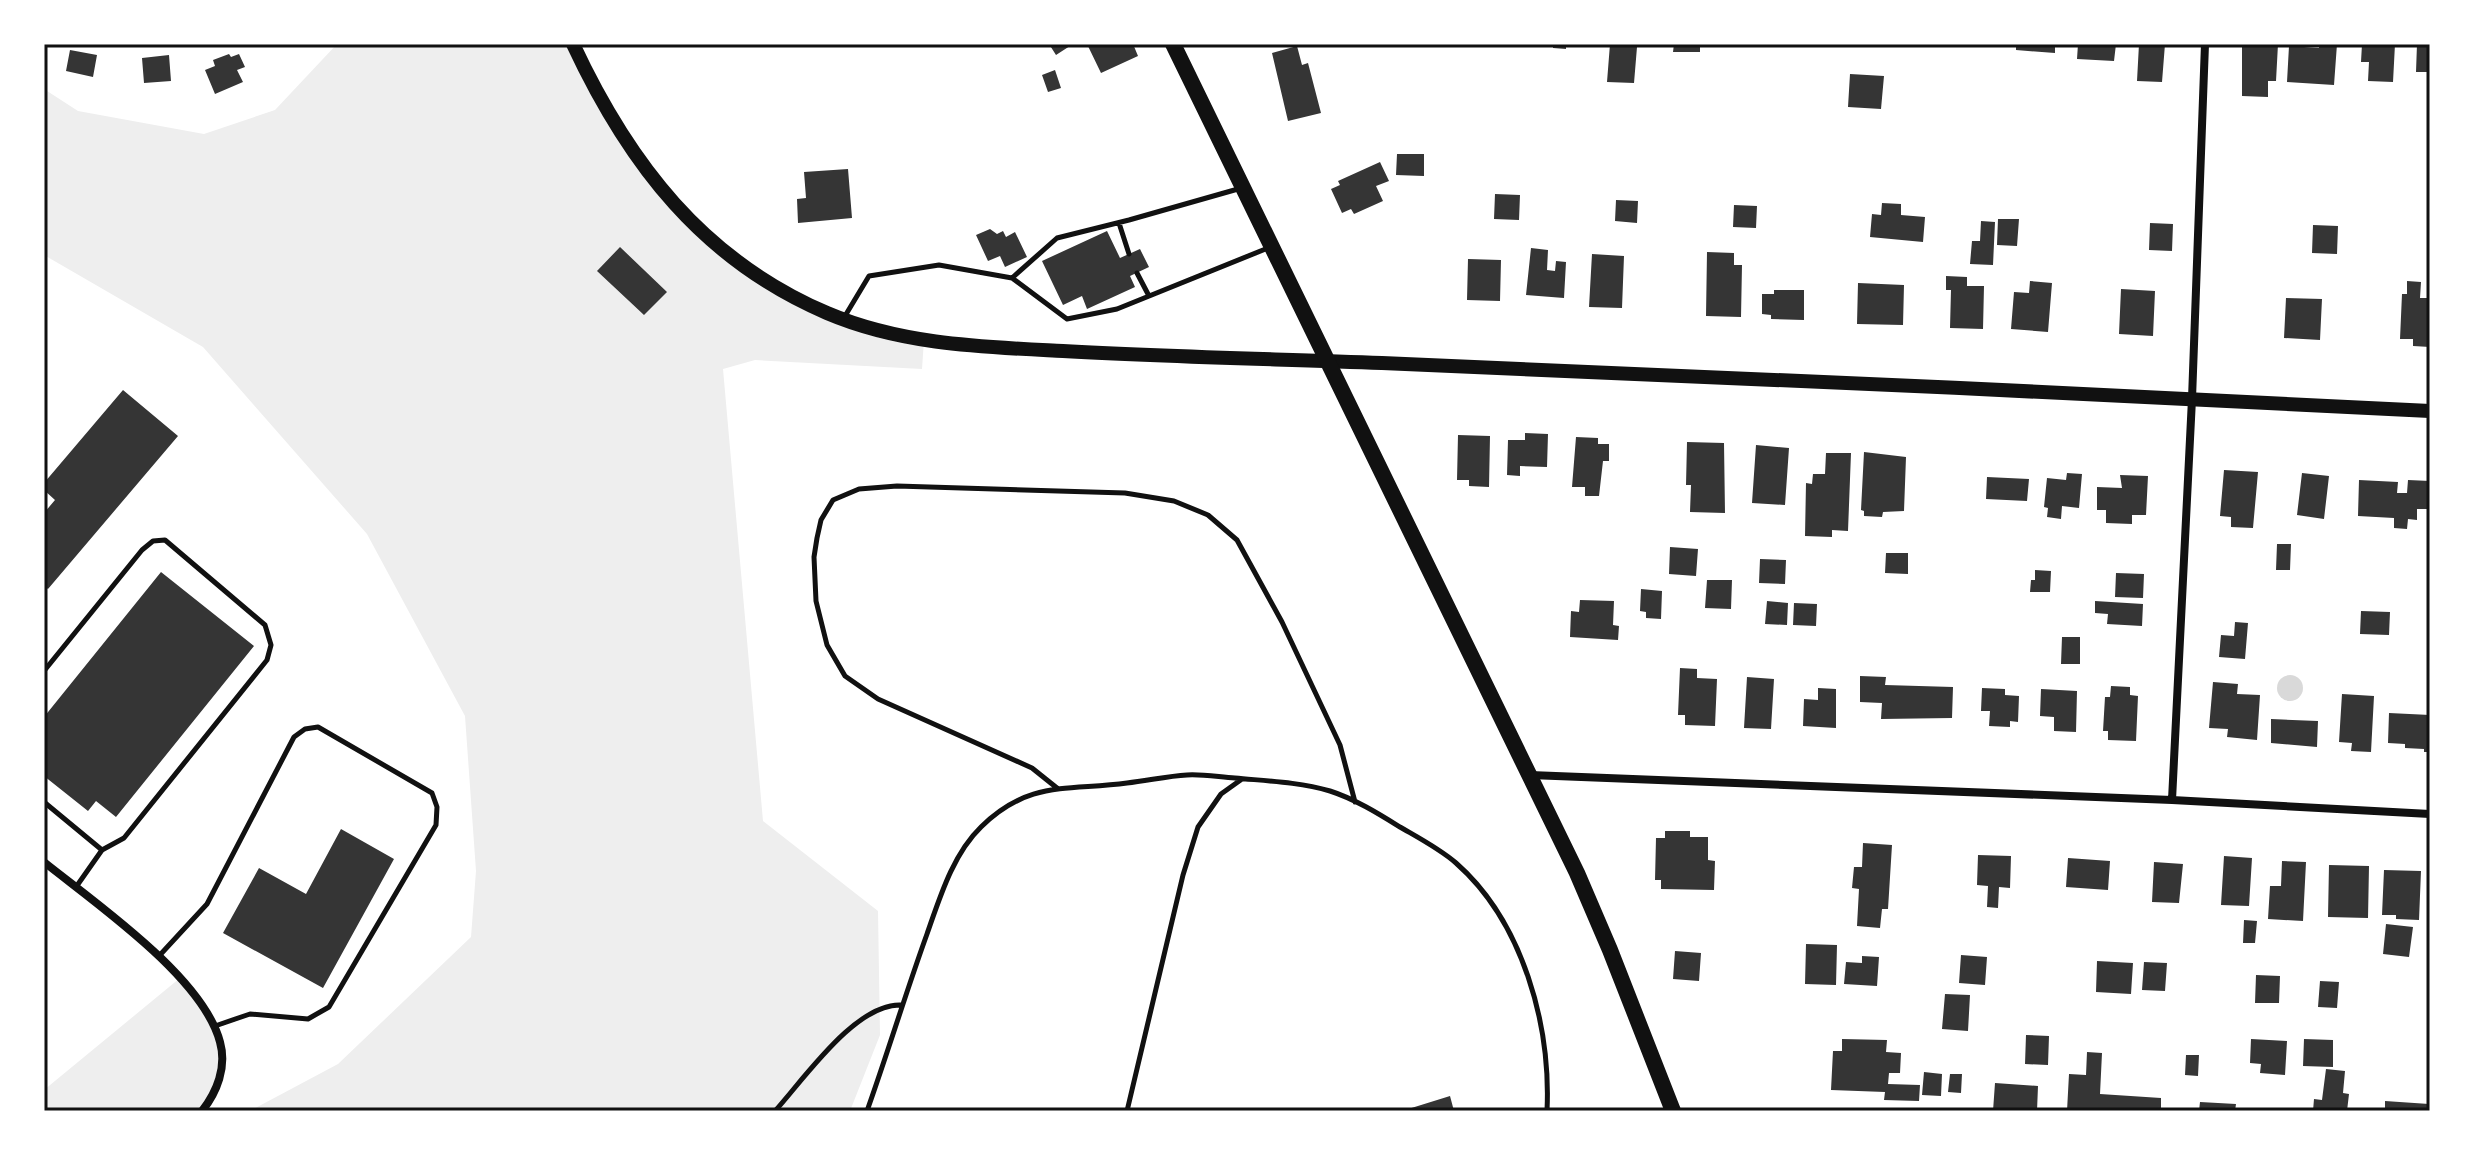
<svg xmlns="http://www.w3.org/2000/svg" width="2474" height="1155" font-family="Helvetica,sans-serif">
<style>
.green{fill:#eee}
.water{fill:#d9d9d9}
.building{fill:#353535}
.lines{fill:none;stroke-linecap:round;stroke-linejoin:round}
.service{stroke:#111;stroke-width:5}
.minor{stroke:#111;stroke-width:8}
.tertiary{stroke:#111;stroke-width:14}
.secondary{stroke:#111;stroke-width:16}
.neatline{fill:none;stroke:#111;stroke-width:3}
</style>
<rect width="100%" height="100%" fill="#fff"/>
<path class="green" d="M337,44H573L670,200L791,295L924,340L922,369L755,360L723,369L763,821L878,911L880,1035L850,1111H250L338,1064L471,937L476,871L465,716L367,534L203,347L44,255V89L78,111L204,134L275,110Z
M180,978L215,1026L221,1070L204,1110L218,1111H44V1090Z"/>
<path class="water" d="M2277 688a13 13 0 1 1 26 0a13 13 0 1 1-26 0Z"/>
<path class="building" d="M1049,44H1073L1056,55Z
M1087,44H1133L1138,56L1101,73Z
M1553,44H1566V49L1553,48Z
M1610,44H1631L1630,47H1637L1634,83L1607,82Z
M1674,44H1700V52H1673Z
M1845,44H1882V47H1845Z
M2016,44H2055V53L2016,50Z
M2078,44H2116L2114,61L2077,59Z
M2139,44H2165L2162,82L2137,81Z
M2242,44H2278L2276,81H2268V97L2242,96Z
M2319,44H2337L2334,85L2287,82L2289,46L2319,48Z
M2362,44H2395L2393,82L2368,81L2369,62H2361Z
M2417,44H2430V79H2427V72H2416Z
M1297,46L1302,65L1308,63L1321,113L1288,121L1272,53Z
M70,50L97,55L93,77L66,71Z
M229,54L231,57L239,54L245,67L237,70L243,82L215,94L205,70L215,66L213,60Z
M169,55L171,81L144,83L142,58Z
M1055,70L1061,88L1048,92L1042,75Z
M1850,74L1884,76L1881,109L1848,107Z
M1397,154H1424V176L1396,175Z
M1380,162L1389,181L1376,186L1383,201L1354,214L1351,209L1342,213L1331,189L1340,185L1338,181Z
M848,169L852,218L798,223L797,199L806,198L804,172Z
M1495,194L1520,195L1519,220L1494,219Z
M1616,200L1638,201L1637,223L1615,221Z
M1882,203L1901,204V215L1925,217L1923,242L1870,237L1872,214L1881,215Z
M1734,205L1757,206L1756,228L1733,227Z
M1998,219H2019L2017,246L1997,245Z
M1981,221L1995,222L1993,265L1970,264L1972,241H1980Z
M2150,223L2173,224L2172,251L2149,250Z
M2313,225L2338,226L2337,254L2312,253Z
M990,229L997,234L1003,231L1006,237L1015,232L1027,257L1005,267L1000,256L988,261L976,235Z
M1107,231L1120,258L1140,249L1149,267L1130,276L1135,287L1087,309L1082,296L1063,305L1042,261Z
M620,247L667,292L644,315L597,271Z
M1531,248L1548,250L1547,270L1555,271L1556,261L1566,262L1564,298L1526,295Z
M1707,252L1734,253V265H1742L1741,317L1706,316Z
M1592,254L1624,256L1622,308L1589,307Z
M1468,259L1501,260L1500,301L1467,300Z
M1946,276L1967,277V286H1984L1983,329L1950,328L1951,290H1946Z
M2030,281L2052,283L2048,332L2011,329L2014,292L2029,293Z
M2407,281L2421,282L2420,298H2430V347L2413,346V339H2400L2402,294H2407Z
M1858,283L1904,285L1903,325L1857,324Z
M2121,289L2155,291L2153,336L2119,334Z
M1774,290H1804V320L1771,319V315L1762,314V294H1774Z
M2286,298L2322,299L2320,340L2284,338Z
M123,390L178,436L48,589L44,586V513L55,500L44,490V483Z
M1525,433L1548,434L1547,467L1520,466V476L1507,475L1508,440H1525Z
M1458,435L1490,436L1489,487L1469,486V480H1457Z
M1576,437L1598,438V444H1609V461H1603L1599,496H1585V487H1572Z
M1687,442L1724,443L1725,513L1690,512L1691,485H1686Z
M1756,445L1789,448L1785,505L1752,503Z
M1864,452L1906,457L1904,511L1883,512L1882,517L1864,516V511L1861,510Z
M1826,453H1851L1848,531L1832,530V537L1805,536L1806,483L1812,484L1813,474H1825Z
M2224,470L2258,472L2253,528L2231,527V517L2220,516Z
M2067,473L2082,474L2079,508L2062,506L2061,519L2047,517L2048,508L2044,507L2047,478L2066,480Z
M2302,473L2329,476L2324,519L2297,515Z
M2120,475L2148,476L2146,515H2132V524L2106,523V510H2097V487L2122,488Z
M1987,477L2029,479L2027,501L1986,499Z
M2359,480L2398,482L2397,493H2407L2408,480L2430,481V509H2417V520L2408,519L2407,529L2394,528V518L2358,516Z
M2277,544H2291L2290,570H2276Z
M1670,547L1698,549L1696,576L1669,574Z
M1886,553H1908V574L1885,573Z
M1760,559L1786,560L1785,584L1759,583Z
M2035,570L2051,571L2050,592H2030L2031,580H2035Z
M161,572L254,646L116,817L96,801L88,811L44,776V717Z
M2116,573L2144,574L2143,598L2115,597Z
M1707,580H1732L1731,609L1705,608Z
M1641,589L1662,591L1661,619L1646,618V612L1640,611Z
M1580,600L1614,601L1613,625L1619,626L1618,640L1570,637L1571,611L1579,612Z
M1767,601L1788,603L1787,625L1765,624Z
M2095,601L2143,604L2142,626L2107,624L2108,614L2095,613Z
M1794,603L1817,604L1816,626L1793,625Z
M2361,611L2390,612L2389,635L2360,634Z
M2235,622L2248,623L2245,659L2219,657L2221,635L2234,636Z
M2062,637H2080V664H2061Z
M1680,668L1697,669V678L1717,679L1715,726L1685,725V715H1678Z
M1860,676L1886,677L1885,685L1953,687L1952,718L1881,719L1882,703L1860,702Z
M1747,677L1774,679L1771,729L1744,728Z
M2213,682L2238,684L2237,694L2260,695L2257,740L2227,737L2228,729L2209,728Z
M2111,686L2130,687V695L2138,696L2136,741L2108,740V731H2103L2105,697H2110Z
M1818,688L1836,689V728L1803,726L1804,699L1818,700Z
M1982,688L2005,689V695L2019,696L2018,722L2010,721V727L1989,726L1990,711H1981Z
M2041,689L2077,691L2076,732L2054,731V717L2040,716Z
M2342,694L2374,696L2371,752L2351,751L2352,743L2339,742Z
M2389,713L2430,715V752H2424V749L2405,748V744L2388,743Z
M2271,719L2318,721L2317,747L2271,743Z
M341,829L394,859L323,988L223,933L259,868L306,894Z
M1665,831H1690V837H1708V860L1715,861L1714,890L1661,889V880H1655L1656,838H1665Z
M1863,843L1892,845L1888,909H1882L1880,928L1857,926L1859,889L1852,888L1854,867H1862Z
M1978,855L2011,856L2010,888L1999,887L1998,908L1987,907L1988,886L1977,885Z
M2224,856L2252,858L2249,906L2221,905Z
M2068,858L2110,861L2108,890L2066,887Z
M2282,861L2306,862L2303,921L2268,919L2270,886H2281Z
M2154,862L2183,864L2179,903L2152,902Z
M2329,865L2369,866L2368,918L2328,917Z
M2384,870L2421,871L2419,920L2396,919V915H2382Z
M2244,920L2257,921L2255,943H2243Z
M2386,924L2413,927L2409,957L2383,954Z
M1806,944L1837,945L1836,985L1805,984Z
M1675,951L1701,953L1699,981L1673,979Z
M1961,955L1987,957L1985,985L1959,983Z
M1862,956L1879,957L1877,986L1844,984L1846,962L1862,963Z
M2097,961L2133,963L2131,994L2096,992Z
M2144,962L2167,963L2165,991L2142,990Z
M2256,975L2280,976L2279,1003H2255Z
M2320,981L2339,982L2337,1008L2318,1007Z
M1945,994L1970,995L1968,1031L1942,1029Z
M2026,1035L2049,1036L2048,1065L2025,1064Z
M1842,1039L1887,1040L1886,1052L1901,1053L1900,1073H1889L1888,1084L1920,1085L1919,1101L1884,1100L1885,1092L1831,1090L1833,1051H1842Z
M2251,1039L2287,1041L2285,1075L2260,1073L2261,1064L2250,1063Z
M2304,1039L2333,1040V1067L2303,1066Z
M2087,1052L2102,1053L2100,1094L2161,1098V1111H2067L2069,1074L2086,1075Z
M2186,1055H2199L2198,1076L2185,1075Z
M2326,1069L2345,1071L2343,1093L2349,1094L2347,1111H2313L2314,1099L2322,1100Z
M1924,1072L1942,1074L1941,1096L1922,1095Z
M1950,1074H1962L1961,1093L1948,1092Z
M1995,1083L2038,1086L2037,1111H1993Z
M1450,1096L1454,1111H1405V1110Z
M2385,1101L2429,1104V1111H2385Z
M2200,1102L2236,1104L2235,1111H2199Z"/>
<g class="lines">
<path class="service" d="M1119,223L1129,254
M1137,273L1149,296
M1012,278L1057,238L1129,220L1238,189
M845,316L869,276L939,265L1012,278L1067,319L1117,309L1268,248
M44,671L142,550L153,541L165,540L265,625L271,645L267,660L124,838L102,850L76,887
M1057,788L1032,768L878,699L845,676L827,645L816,601L814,557L817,538L821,520L833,500L859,489L897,486L1125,493L1174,501L1208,515L1237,540L1282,622L1340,745L1355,802
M44,802L102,850
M159,956L207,904L294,737L305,729L318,727L432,793L437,807L436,825L329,1007L308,1019L250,1014L215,1026
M775,1111C804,1079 856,1003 901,1005
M867,1111C888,1052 906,992 927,934C940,897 953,854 981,827C1029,780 1067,791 1127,783C1147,781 1167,776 1187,775C1202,774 1219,777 1235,778C1267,781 1299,782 1330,791C1355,799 1379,814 1400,827C1419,838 1440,849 1456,863C1523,922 1551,1025 1547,1111
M1127,1111L1183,875L1198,827L1221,794L1242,779"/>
<path class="minor" d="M1530,775L2172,800L2430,814
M2172,800L2192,399L2205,44
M44,862C95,903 203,977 220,1042C227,1067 217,1092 202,1111"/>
<path class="tertiary" d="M573,44C629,164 703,260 827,313C902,345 983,347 1063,351C1169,357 1276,359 1382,363C1731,377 2081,393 2430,411"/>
<path class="secondary" d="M1173,44L1577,873L1610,950L1673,1111"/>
</g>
<rect width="2474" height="1155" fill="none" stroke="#ffffff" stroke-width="92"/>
<rect x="46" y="46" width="2382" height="1063" class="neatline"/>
</svg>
